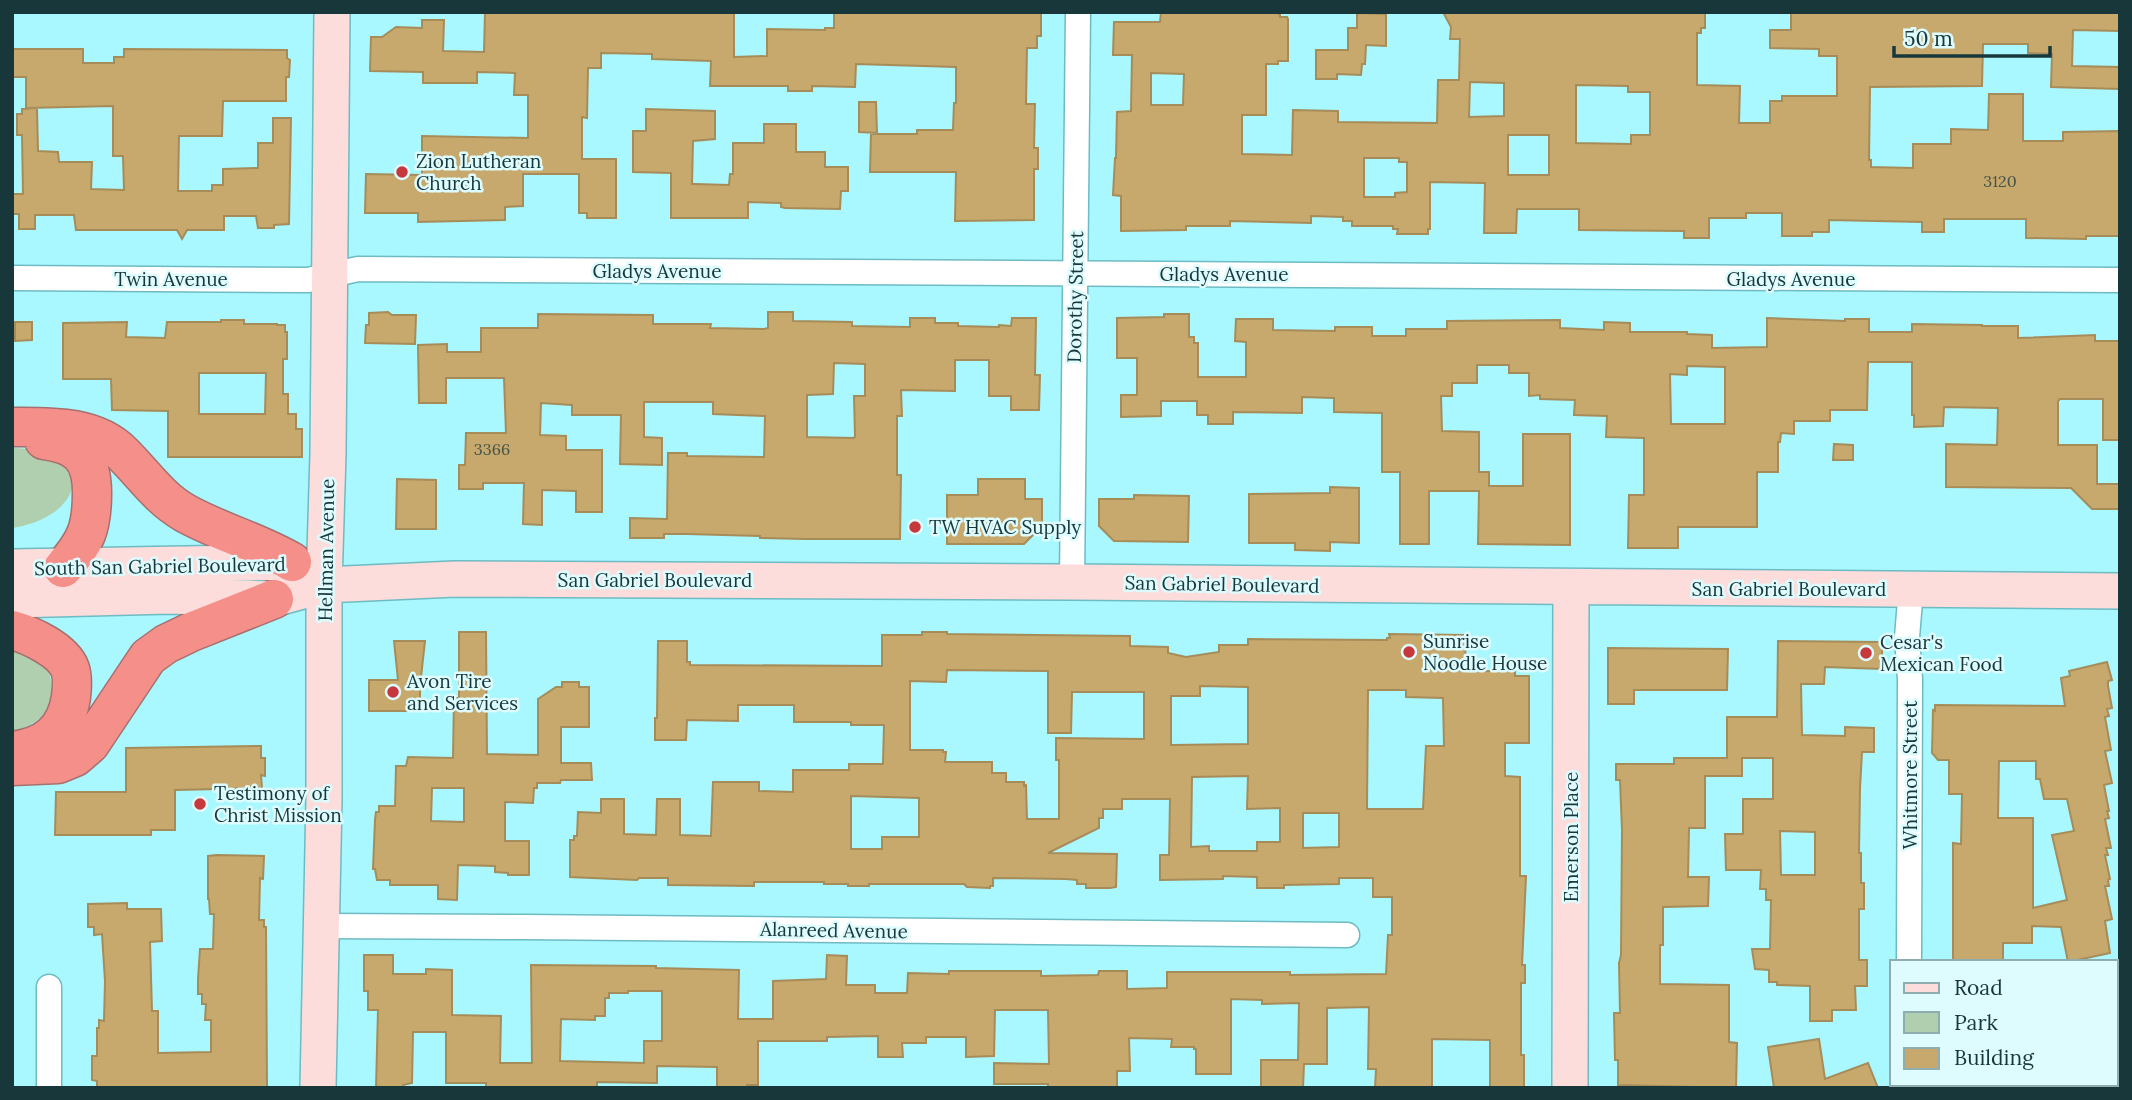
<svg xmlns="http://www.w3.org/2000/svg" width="2132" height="1100" font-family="Lora,serif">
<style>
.green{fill:#afcfae}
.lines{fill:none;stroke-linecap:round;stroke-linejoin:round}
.stream{stroke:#5a769c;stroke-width:6}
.building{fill:#c7a96d;stroke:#a68c58;stroke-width:2;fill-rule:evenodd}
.street-casing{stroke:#6ebbc3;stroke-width:27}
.secondary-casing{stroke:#6ebbc3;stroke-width:38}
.highway-casing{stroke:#a7706e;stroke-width:41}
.street{stroke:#fff;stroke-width:24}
.secondary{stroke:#fcdddc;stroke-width:35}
.highway{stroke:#f48f89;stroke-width:38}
.poi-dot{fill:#c7383c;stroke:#defbfe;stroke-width:2.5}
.labels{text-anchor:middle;stroke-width:5;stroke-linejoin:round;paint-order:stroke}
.number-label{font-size:16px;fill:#435448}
.poi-label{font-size:19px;fill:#17373b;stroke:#defbfe;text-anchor:start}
.street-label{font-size:19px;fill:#17373b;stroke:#defbfe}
</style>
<rect width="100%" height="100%" fill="#a9f7ff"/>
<path class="green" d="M12,448C99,450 86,517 12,528Z
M12,640C21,645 33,650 41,657C47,662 50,674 51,682C55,714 38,722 12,733Z"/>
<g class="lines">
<path class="stream" d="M2116,1040L2120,1038
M1994,1088L2003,1084"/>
</g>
<path class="building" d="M485,12H734V57L767,56V29L825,30V28H834V12H1041V36H1037V48H1027L1026,104H1035L1034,148H1038V169H1034V220L955,221L956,172H870L871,134H917V130H953L954,103H956V67L856,64L855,87L812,86V91H788V86H710L711,61L652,59V54L601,53V68H588L587,118L582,117V159H616V218H587V213H579V174H523V206L505,207V220L418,222V213H365L366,174L422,175V136L528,138V95H514L515,73L477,72V83H423V72L370,71L371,37H382L396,27L422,28V20H444L443,51L484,52Z
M1161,12H1272L1280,14V17H1287L1288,19V61H1278V64H1266V115H1242V154L1292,155L1293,110L1338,111V122L1437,123L1438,80H1459L1460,39H1450L1451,27L1443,12H1705V28H1701V33H1697V85L1740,86L1739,123H1770V101H1782V96H1837V56H1819V49L1770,48V30H1791V12H2120V31L2073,30L2072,66L2120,67V89L2051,87L2052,54L2028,53V44H1983L1982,86L1870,87L1869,160H1871V167L1913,168V144H1951V129L1988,130L1989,94H2023V141H2063V132L2120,131V236H2086V239L2026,238V219H1944V232H1922V222L1829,220V232H1812V236H1782V213H1746V218H1709V238H1684V231L1579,230V209H1517L1516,233H1484L1485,183L1430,182V229H1428V234H1397L1398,229H1393V226H1352V221H1343V217L1311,216V223L1230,221V226H1186V230L1121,231V196L1113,195L1115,158H1116L1117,112L1131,111L1132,55H1113L1114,22H1160ZM1151,73L1184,74L1183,105H1151ZM1470,82L1504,83V116L1469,117ZM1576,85L1628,86V92H1650V135H1631V144L1576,143ZM1508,135H1549V175H1508ZM1364,158H1399V162H1407V192L1395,193V197H1364Z
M1357,13L1386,14V46L1366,45L1365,64H1362L1361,75L1337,74V79H1316V50H1348V28H1357Z
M12,49H83V63H114V57H124V49L287,50V58L290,60L289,77H286V101H223L222,136H179L178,191H212V185H223V169L258,168V143H273V118H291L289,224L274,225V228H258L256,216H224V230H187L182,239L177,230H76L74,215H35V229H19V214H12V194H23L22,135H17V114H22V109L37,108L38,151L58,152L59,162H92L91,189L124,190L123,156H113V106L26,108V77H12Z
M859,102H876L877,133L859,132Z
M646,109L715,111V139L693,141L692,184H695L729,185L730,174H733V143H764V124H796V152H825V167H848V191H841L840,209L785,208L781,207V203L748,202V218H671V173L633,172V131H646Z
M388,312L392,315H416L415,344L365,343L366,325H369V313Z
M768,312H793V321L852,322V326L910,327V318H935V323H958V326L999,327V325L1011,326L1012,318H1036L1035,375H1040L1039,410H1011V396H989V360H955V391L901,390L902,416H897V475H901L900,539H805L760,538V536L687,534H664V538H630V518L667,519L668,453H687V456L764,457L765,416L713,414V402H644V437L662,438V465L620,464L621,415H572V405L541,403L540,435L566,436V450H602V512H576V491L542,490V525L523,524L524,483H483V489H459V465H465L466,433H506L504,378H446V403H419L418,345L447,344V352H481V328H538V314L653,315V324H711L710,328L764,329L768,328ZM834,363L865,364V396H854L855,436L854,438L807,437V395L833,394Z
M1164,314H1189V337H1194V343H1198V377H1246V342L1235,341L1236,319H1273V330L1335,331V327H1372V336H1406V329H1447V321L1560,320V328L1604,330V322L1630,323V332H1687V334L1712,335V348L1767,347V318L1845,321V319H1869V332H1912V324L1982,325V326H2018V338L2095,335V341H2120V440H2103V399H2060L2058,401V445H2097V484H2120V509H2092L2071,488L1946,487V444L1997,445L1998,408L1944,407L1943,426L1914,427V415H1912V362H1868L1867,410H1830V421H1794V434L1781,433L1780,442H1778V472H1757V527H1678V548H1628L1629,495H1644V438L1606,437L1607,416L1574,415L1575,400L1540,399V395L1529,396V373H1509V365H1477V383H1452V396H1441L1442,431L1479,432V472H1489V486H1523V434H1570V545L1478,544L1479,491H1429V544H1400V472H1382V413L1334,412V398L1302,397V413L1233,412V424H1208V415H1197V401H1161V416L1121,417V395H1137V358H1117V318L1164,317ZM1687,366L1725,367V424H1671L1670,374L1687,375Z
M221,320H244V324H277V325H285V332H287V359H283V394H288V414H296V429H302V457H168V411L112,410L111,379H63V323L127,322L126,337L165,338L167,322H221ZM199,373H266L265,414H199Z
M15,322H32V340L15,341Z
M1834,444L1853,445V460H1833Z
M397,479L436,480V529H396Z
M978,479H1025V499H1042V526L1024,544H947V495H978Z
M1330,487L1359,488V543L1330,542V551L1295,550V543H1249V494L1330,493Z
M1134,495L1189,496L1188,542L1114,541L1099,526V499H1134Z
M459,632H486L487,754L538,755V699L556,687H562V682H579V687H589V727H561V763H591L592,780H561L560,783H537V788H534L533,803L505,802V841H529V875H508V873L495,872V866L458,865L457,900L438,899V885H390V880H377L375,869H373L375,820L376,812H379V806H395L396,766H406L408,757L453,758L454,698H459ZM432,788H464V822L431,821Z
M922,632H947V634L1130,636V646L1168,647V653L1186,657L1219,652V645H1248V639L1387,640V638H1390L1389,634L1465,635L1466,671H1515V676H1529V743H1505V776L1520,777V876H1526L1522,965H1525V983H1521V1055H1524V1088H1490V1040L1432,1039V1088H1375L1376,1069H1368L1369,1007L1327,1008V1064H1304L1303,1088H1261V1060H1298L1299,1003L1262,1004V1000L1231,999V1074H1196V1049H1194V1047H1171L1172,1039L1129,1038L1130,1071H1117V1088H1048V1084H994V1063L1049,1064L1048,1010H995L994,1056L966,1057V1037H926V1043H902L903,1057H878V1036L827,1037V1041H758V1085H747V1088H717V1067L657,1066V1083L597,1082V1088H486V1083H446V1032H413L412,1083L403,1085V1088H376L378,1010H368V991H364V955H393V974H426V969L452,970V1015L501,1016L500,1063H532L531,965L656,966V968L739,970L738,1019H773V981L826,979L827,955L847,956L846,985H875V993H907L908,973L949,974V971H1041V976L1098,975L1099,971H1127V989L1167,988V972H1290V975L1386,974L1388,935H1392V897H1373V878H1339V884L1284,885V888H1257V877L1223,876V879L1160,880V855H1169L1170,799H1122V809H1103V818H1099V828L1048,853L1117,854L1116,887L1110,888H1086V884H1077V880L1066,879L993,878V886H990V888L967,887L964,884H869V886H848V884H824V882H754V886L668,885V878H639L637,880L570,877V840H574V836H577L578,812L601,813V799H624V834L656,835L657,799H680V835L711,836L713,782H759V791L793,792V770H849V764H883L884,725H851V722H794V705H738V721L687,720L686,740H655V718H657L658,641H687V662H690V665L882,666V635H922ZM947,670L1048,671V733H1071L1072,692H1144V739L1056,738V760H1059V819H1027L1026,785L1024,786V782H1006V773H992V762H945L946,752H943V750H910V681L946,682ZM1200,686L1248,687V744L1171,745V696H1200ZM1368,690H1406V697L1443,698L1444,746H1426L1423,809H1367ZM1248,776L1247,809L1280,808V842H1257V851H1209V846L1191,847L1192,777ZM851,796L919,798V837H882V849H851ZM1303,813H1339V847L1303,848ZM628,991H662V1041H644V1063L560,1061L561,1019L595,1020V1016H605V998H609V993H628Z
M394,641H425L420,686V711H369V680H398Z
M1778,641L1882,642V669L1825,667L1824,684H1801L1802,735L1845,736V727L1874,728V752H1862L1860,788L1859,853H1861V883H1864V909H1859V960H1867V986H1855L1856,1010H1832V1021H1810V986L1777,985V982H1769V970L1755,969L1752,949H1770L1771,900H1766V889H1760L1761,870H1726L1725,834H1743V799H1773V758H1742V776H1705V828H1689L1688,877H1709L1708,906L1663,907V945H1660V984L1729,985V1042L1737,1043L1736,1088L1618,1085V1060H1615L1614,1013H1620L1619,963L1621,955L1622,830L1620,780H1616V764H1674V758H1727V717H1777ZM1780,831L1815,832V875H1781Z
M1608,648L1728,649L1727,690H1634V704H1608Z
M2107,662L2112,680L2108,681V686L2112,708L2107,709L2109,716L2105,717L2111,750L2105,751L2112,783L2104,785L2109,811H2107L2109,818L2105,819L2111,848H2106L2108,855H2105L2110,879L2108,880L2109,886H2105L2112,919L2105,921L2110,953L2068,962L2061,927L2032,926V943H2003V962H1953V843L1961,844L1962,794H1949V760H1938L1932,753L1933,710L1935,711V705L2065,706L2061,678L2070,676L2069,671ZM1999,761H2036V779H2040L2044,799H2067L2074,831L2052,835L2067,900L2033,908V818H1998Z
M261,746V758H265V776L261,775L262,788L175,790V830H151V835H55L56,792H126V748Z
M217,855L264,856L263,879L260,878L259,920H264V927H266L267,1088L97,1087V1081L92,1080V1056H97V1028H99V1020L104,1021L105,981L102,934L94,935V927H88V904L127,903V909H161L162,941L150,942L152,1011H158V1053L211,1052V1020H205L206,1004H202V994H198V979L200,949H213L214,914H210L209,899H208V856Z
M1819,1039L1825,1079L1868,1063L1878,1088H1774L1768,1047Z"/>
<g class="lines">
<g class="street-casing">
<path id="street" d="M12,278L308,280L358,269L2120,280
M1072,582L1078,12
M321,926L525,927L1347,935
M1909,962L1910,679L1907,637L1911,589
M49,1088V987"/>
</g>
<g class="secondary-casing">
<path id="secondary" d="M12,567L292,562L298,566
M12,600L169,596L274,599L324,585L455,579L1072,582L2120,591
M318,1088L324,799V585L328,454L332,12
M1570,1088L1571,587"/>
</g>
<g class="highway-casing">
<path id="highway" d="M12,427C50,427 95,425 123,454C144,475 159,498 185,513C219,532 258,542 292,562
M44,440C79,445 92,458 92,493C92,528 86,542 63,568
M12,630C30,635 63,650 70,669C73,677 72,688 71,697C66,731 45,747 12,751
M12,766L58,764L75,757L90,744L148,657L166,644L191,632L274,599"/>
</g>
<use href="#street" class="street"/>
<use href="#secondary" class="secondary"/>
<use href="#highway" class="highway"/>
</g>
<g class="poi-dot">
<circle cx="402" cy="172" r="7"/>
<circle cx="915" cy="527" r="7"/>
<circle cx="1409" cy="652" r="7"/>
<circle cx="1866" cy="653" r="7"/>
<circle cx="393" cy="692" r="7"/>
<circle cx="200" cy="804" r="7"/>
</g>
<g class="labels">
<g class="number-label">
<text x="2000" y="187">3120</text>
<text x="492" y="455">3366</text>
</g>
<g class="poi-label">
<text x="416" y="168">Zion Lutheran<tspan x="416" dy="22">Church</tspan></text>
<text x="929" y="534">TW HVAC Supply</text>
<text x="1423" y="648">Sunrise<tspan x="1423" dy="22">Noodle House</tspan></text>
<text x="1880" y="649">Cesar's<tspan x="1880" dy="22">Mexican Food</tspan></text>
<text x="407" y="688">Avon Tire<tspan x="407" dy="22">and Services</tspan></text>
<text x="214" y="800">Testimony of<tspan x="214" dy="22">Christ Mission</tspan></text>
</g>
<g class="street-label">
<text x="657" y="278">Gladys Avenue</text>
<text x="1224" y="281">Gladys Avenue</text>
<text x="171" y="286">Twin Avenue</text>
<text x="1791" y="286">Gladys Avenue</text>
<text transform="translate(1075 297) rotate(-89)" y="7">Dorothy Street</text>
<text transform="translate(326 550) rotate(-89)" y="7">Hellman Avenue</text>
<text transform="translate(160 566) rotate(-1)" y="7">South San Gabriel Boulevard</text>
<text x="655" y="587">San Gabriel Boulevard</text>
<text transform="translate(1222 584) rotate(1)" y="7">San Gabriel Boulevard</text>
<text x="1789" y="596">San Gabriel Boulevard</text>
<text transform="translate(1910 775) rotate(-90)" y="7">Whitmore Street</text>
<text transform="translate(1571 837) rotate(-90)" y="7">Emerson Place</text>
<text transform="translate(834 930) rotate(1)" y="7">Alanreed Avenue</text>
</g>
</g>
<rect width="2132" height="1100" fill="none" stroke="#17373b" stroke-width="28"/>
<rect x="1890" y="960" width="228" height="126" fill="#defbfe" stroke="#8eadb0" stroke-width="2"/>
<rect x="1904" y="983" width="35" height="10" fill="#fcdddc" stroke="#8eadb0" stroke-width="2"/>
<text x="1954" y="995" font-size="21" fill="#17373b">Road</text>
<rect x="1904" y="1012" width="35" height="21" fill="#afcfae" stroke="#8eadb0" stroke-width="2"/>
<text x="1954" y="1030" font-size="21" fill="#17373b">Park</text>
<rect x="1904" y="1048" width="35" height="21" fill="#c7a96d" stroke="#8eadb0" stroke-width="2"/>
<text x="1954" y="1065" font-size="21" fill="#17373b">Building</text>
<path d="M1894 46v10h156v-10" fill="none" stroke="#17373b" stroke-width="3.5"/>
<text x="1904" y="46" font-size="21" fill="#17373b" stroke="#defbfe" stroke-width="5" paint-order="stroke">50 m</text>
</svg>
